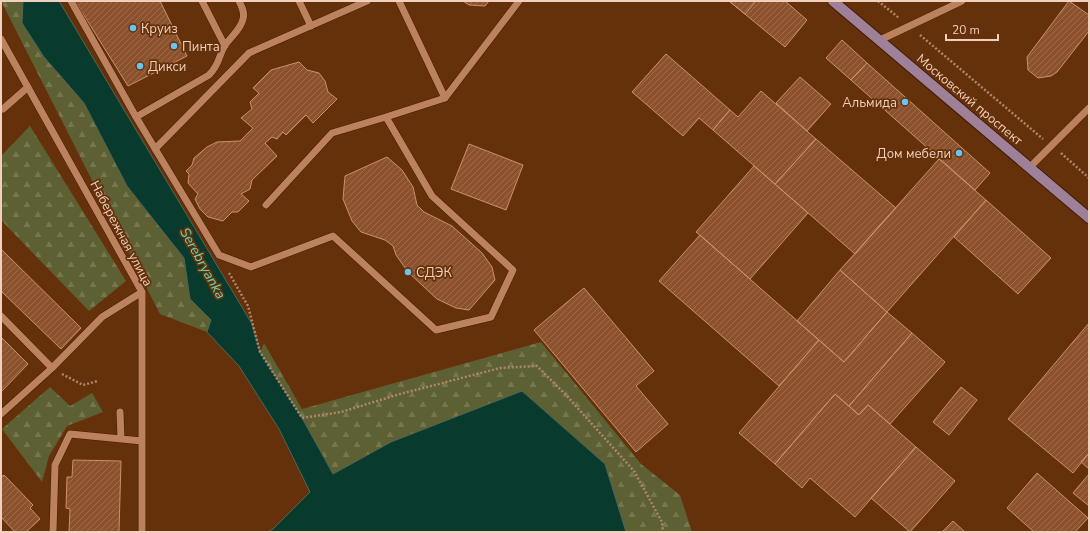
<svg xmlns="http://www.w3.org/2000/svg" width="1090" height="533" font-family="'Nunito Sans',sans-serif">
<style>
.forest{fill:url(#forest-firs)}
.water{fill:#093a2e;stroke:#4f6759}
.building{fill:url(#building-hatch);stroke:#cd906c}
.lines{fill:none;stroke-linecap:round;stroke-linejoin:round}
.minor-casing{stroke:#421b00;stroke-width:8}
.major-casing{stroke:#421b00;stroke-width:12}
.path{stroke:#b0866b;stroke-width:2.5;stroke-dasharray:2 2;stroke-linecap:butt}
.minor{stroke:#bc815d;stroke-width:7}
.major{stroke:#9e8098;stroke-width:10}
.poi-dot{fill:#68c4f0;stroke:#65310b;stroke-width:1.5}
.labels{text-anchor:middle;stroke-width:3.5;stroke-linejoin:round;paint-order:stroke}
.poi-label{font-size:13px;fill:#f1d0be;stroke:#65310b;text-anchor:start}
.street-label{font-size:13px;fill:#f1d0be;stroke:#65310b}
.water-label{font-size:14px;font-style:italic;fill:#60dcb8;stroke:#65310b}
</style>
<defs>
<pattern id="forest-firs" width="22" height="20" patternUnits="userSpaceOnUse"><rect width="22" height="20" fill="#5d6032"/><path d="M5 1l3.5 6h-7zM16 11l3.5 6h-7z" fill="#75764e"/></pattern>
<pattern id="building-hatch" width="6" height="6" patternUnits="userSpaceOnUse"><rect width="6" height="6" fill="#8c522e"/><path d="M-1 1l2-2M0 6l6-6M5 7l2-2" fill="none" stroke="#9d6a4a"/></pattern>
</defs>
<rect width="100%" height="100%" fill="#65310b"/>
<path class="forest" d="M1,1H23L22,23L44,57L84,103L127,186L184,258L190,299L211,320L207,332L160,314Z
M30,126L126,281L89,311L1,220V156Z
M541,342L641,464L680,495L692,532H626L605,464L522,391L391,442L333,474L302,418L260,352L264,343L302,409Z
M50,387L70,406L92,393L103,412L67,426L49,456L42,482L2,429Z"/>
<path class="water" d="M23,1H59L252,324L260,352L302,418L333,474L391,442L522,391L605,464L626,532H267L273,529L310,492L279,429L239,366L207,332L211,320L190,299L184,258L127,186L84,103L44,57L22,23Z"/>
<path class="building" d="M75,1H160L187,56L128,86Z
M463,1H489L485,6L469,5Z
M729,1H756L745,14Z
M729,1H785L807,20L785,47Z
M1069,1L1089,15V31L1057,72L1051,76L1038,78L1028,70L1027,57Z
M842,40L867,63L851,80L826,58Z
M666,54L730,110L713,130L699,118L683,136L632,92Z
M299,62L307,70L319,73L325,81L328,92L337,99L313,123L306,115L286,135L283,132L277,139L272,137L265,143L277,156L252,180L250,189L241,194L249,201L238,212H232L223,221L208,217L200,209L195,199L198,194L188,183L189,174L186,171L192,165L194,158L207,147L217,142L240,141L253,128L241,118L252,109L250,102L259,93L253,88L271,70Z
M867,63L990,173L975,190L851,80Z
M800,77L831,104L807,131L776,103Z
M761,91L816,139L775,184L713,130L730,110L738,117Z
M816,139L896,208L855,254L775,184Z
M469,144L523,165L506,210L451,189Z
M387,157L402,170L413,187L417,205L424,212L452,226L482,253L492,267L495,280L469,310L456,308L437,299L408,272L396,255L393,246L385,240L361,232L352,221L343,199L345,176Z
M939,159L986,200L887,312L840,270Z
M754,166L808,213L750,279L696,232Z
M986,200L1051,258L1018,294L954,237Z
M700,235L819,340L779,386L659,281Z
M1,249L81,328L61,349L1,291Z
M840,270L887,312L844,362L797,321Z
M584,288L654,371L636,386L668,424L636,452L534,330Z
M887,312L912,333L849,406L835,394L775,464L739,433L819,340L844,362Z
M1089,323V453L1073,473L1008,419Z
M912,333L945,362L890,424L868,405L859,415L849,406Z
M1,337L28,364L1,392Z
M961,387L977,400L949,435L933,422Z
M835,394L859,415L868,405L916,447L855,517L810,478L802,488L775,464Z
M916,447L955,481L910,532L871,498Z
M1089,453V469L1081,462Z
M73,460L121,461L119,532H69L70,509L66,508L67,477H72Z
M1037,473L1088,518L1075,532H1034L1007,508Z
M1089,474V506L1073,493Z
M4,475L33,505L30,508L40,519L26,532H15L1,517V477Z
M953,521L965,532H942Z"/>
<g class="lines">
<g class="minor-casing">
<path id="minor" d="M71,1L136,117L219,255L251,267L333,236L436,330L491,317L513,270L432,196L386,117L445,98L399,1
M202,1L225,46
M299,1L311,26
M1,39L142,292V532
M880,40L962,1
M445,98L519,1
M3,109L28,87
M136,117L209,75C220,64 218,57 225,45C231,37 241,29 243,19C245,13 242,7 239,1
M155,149L249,53L367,1
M1030,167L1089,108
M266,205L332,133L386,117
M1,316L52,368L102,317L142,292
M120,412L121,439
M1,414L52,368
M53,532L55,465L70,434L142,441"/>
</g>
<g class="major-casing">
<path id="major" d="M833,1L1089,218"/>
</g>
<path class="path" d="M878,1L899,18
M920,35L1043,139
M1061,153L1089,178
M229,273L248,306L260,352L302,418L341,412L400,394L500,368L537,366L566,395L634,471L662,522L663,532
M62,374L83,385L98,381"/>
<use href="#minor" class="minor"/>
<use href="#major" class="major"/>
</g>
<g class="poi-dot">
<circle cx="133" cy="28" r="4"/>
<circle cx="174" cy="46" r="4"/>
<circle cx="140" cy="66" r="4"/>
<circle cx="905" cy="102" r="4"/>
<circle cx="959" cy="153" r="4"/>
<circle cx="408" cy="272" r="4"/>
</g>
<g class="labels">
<g class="poi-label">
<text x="141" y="33">Круиз</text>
<text x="182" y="51">Пинта</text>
<text x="148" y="71">Дикси</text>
<text x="897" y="107" text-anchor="end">Альмида</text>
<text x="951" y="158" text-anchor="end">Дом мебели</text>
<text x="416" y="277">СДЭК</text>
</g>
<g class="street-label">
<text transform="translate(970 99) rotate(40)" y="5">Московский проспект</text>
<text transform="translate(122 233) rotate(62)" y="5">Набережная улица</text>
</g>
<g class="water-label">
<text transform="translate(203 263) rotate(61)" y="5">Serebryanka</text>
</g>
</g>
<rect width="1090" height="533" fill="none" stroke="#f1d0be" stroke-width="4"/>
<path d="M946 34v6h52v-6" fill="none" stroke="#f1d0be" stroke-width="2"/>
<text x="952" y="34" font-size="12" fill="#f1d0be" stroke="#65310b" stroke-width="3" paint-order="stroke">20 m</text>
</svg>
